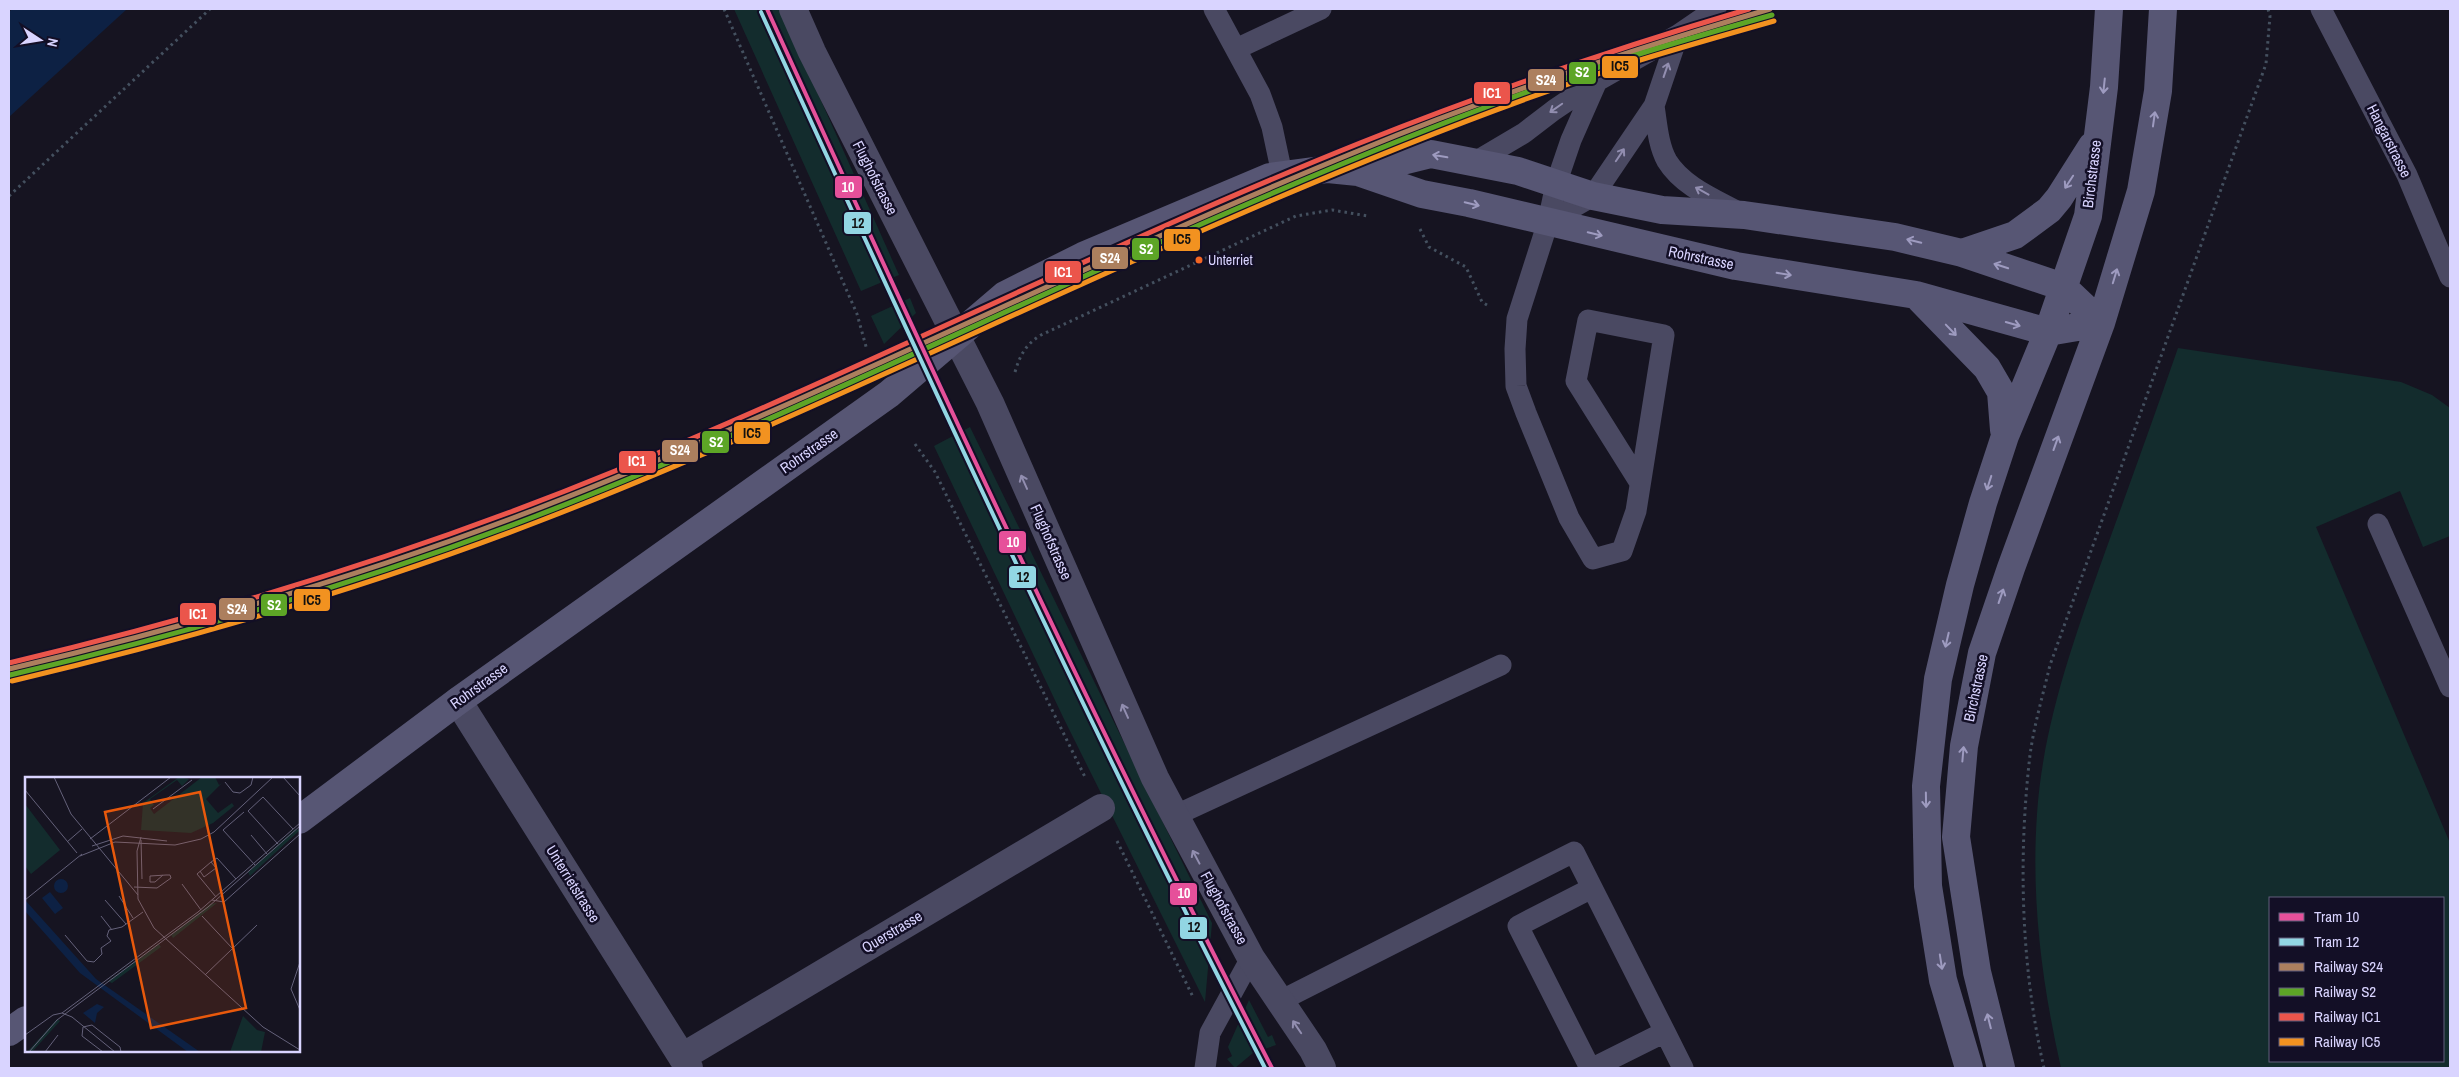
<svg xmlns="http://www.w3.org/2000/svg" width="2459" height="1077" font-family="'Archivo Narrow',sans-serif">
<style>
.green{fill:#132c2d;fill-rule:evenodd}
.water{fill:#0d2144}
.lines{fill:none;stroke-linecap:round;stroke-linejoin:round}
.path{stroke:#44505f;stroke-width:3;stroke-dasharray:2.5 4;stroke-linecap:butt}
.service{stroke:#4a4962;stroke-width:21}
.minor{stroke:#4a4962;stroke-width:28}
.secondary{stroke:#575674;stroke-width:28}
.rail-1-casing{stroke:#130f26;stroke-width:9}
.rail-2-casing{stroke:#130f26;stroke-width:9}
.rail-3-casing{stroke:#130f26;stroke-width:9}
.rail-4-casing{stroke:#130f26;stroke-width:9}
.rail-1{stroke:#ac7f5e;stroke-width:5}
.rail-2{stroke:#5da526;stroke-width:5}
.rail-3{stroke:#eb554b;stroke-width:5}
.rail-4{stroke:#f29220;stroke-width:5}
.tram-1-casing{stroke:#130f26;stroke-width:8}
.tram-2-casing{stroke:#130f26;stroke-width:8}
.tram-1{stroke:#e6509a;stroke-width:4}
.tram-2{stroke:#92d6e3;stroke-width:4}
.oneway{stroke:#928eb0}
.oneway2{stroke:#9e9bc0}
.bus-dot{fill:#f26522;stroke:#130f26;stroke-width:2}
.labels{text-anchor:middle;stroke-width:5;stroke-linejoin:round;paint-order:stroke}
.bus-label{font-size:14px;fill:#d9d4ff;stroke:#130f26;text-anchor:start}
.street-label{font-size:15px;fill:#d9d4ff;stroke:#130f26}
.inset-road{fill:none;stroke:#64617a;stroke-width:1}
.view{fill:#e8590c;fill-opacity:0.15;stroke:#e8590c;stroke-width:2.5}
.inset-edge{fill:none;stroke:#d9d4ff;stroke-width:2.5}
.line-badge{stroke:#130f26;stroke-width:2}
.badge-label{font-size:14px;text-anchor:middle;font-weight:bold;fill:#fff}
.pale-badge-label{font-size:14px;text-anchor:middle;font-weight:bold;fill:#111}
</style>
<rect width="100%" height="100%" fill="#161421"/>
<path class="green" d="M734,9H780L899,275L861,291Z
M910,298L916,313L884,344L871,316Z
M2178,348L2401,382L2432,395L2450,408V536L2423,547L2400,491L2316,527L2450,843V1068H2061C2042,984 2031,900 2037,814C2043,724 2074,639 2104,555C2129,486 2154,417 2178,348ZM2270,898H2443V1061H2270Z
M970,427L1212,923L1205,1002L1063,717L934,446Z
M1249,1000L1268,1037L1272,1035L1276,1045L1253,1053L1235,1068L1227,1059L1232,1056L1228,1047Z"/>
<path class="water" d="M12,9H127L9,117V12Z"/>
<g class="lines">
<path class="path" d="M724,9L857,314L867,350
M9,196L210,9
M1420,229L1429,247L1466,267L1482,302L1487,305
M1015,372C1020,355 1026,344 1041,335L1296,216L1332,210L1368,216
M915,444L935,472L1085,777
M1117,841L1193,997
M2044,1068C2021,967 2018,858 2030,755C2034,725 2043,695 2050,665L2266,64L2270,16L2268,9"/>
<path class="service" d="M1214,9L1260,94L1272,127L1282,174
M2321,9L2407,175L2450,277
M1236,49L1321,9
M1597,81L1571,140L1556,184L1548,222L1517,319L1515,349L1516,386L1526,413L1569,518L1593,559L1622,551L1636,511L1664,335L1588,320L1576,381L1640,483
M1654,106C1657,124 1658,145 1667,161C1683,187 1717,200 1742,214
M1475,162L1524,133L1554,110L1597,81L1678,35L1716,9
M1548,222L1593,196L1654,106L1678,35
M2378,524L2450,687
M1174,816L1501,665
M1280,1001L1574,852L1665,1032L1593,1068
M1665,1032L1683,1068
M1205,1068L1210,1033L1251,958
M1590,1068L1518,926L1592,888"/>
<path class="minor" d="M793,9L812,52L990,403L1155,778L1251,958L1313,1050L1322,1068
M458,701L689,1068
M682,1057L1101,808"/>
<path class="secondary" d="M1358,172L1431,154L1518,171L1593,196L1662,210L1744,215L1895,237L1962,253L2063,287L2101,323
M1962,253L2015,235L2049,210L2059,198L2092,146
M1918,297L1987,368L2001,392L2004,430
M299,820L458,701L889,394L1005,295L1083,256L1270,177L1328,169L1358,172L1422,194L1469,203L1736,266L1916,295L2048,332L2101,323
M9,1032L26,1020
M1969,1068L1943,980L1928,886L1926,786L1938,679L1960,585L1983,503L2005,436L2048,332L2088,216L2104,87L2109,9
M2001,1068L1977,972L1956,837L1964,746L1982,653L2011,568L2101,323L2141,191L2158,91L2163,9"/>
<g class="rail-1-casing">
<path id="rail-1" d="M9,669C187,627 363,576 534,510C814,402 1081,264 1358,151C1493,95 1631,50 1770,9"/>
</g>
<g class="rail-2-casing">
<path id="rail-2" d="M10,675C189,633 364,582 536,516C771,425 998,312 1229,212C1362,154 1497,99 1636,55C1681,41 1726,28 1772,15"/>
</g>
<g class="rail-3-casing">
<path id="rail-3" d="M9,663C216,614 418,552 615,471C866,368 1108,244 1360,143C1488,92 1617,48 1749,9"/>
</g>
<g class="rail-4-casing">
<path id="rail-4" d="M12,681C190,639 366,588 537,522C773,431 999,318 1231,218C1364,160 1499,105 1637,61C1682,47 1728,34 1774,21"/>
</g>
<use href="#rail-1" class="rail-1"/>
<use href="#rail-2" class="rail-2"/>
<use href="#rail-3" class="rail-3"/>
<use href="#rail-4" class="rail-4"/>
<g class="tram-1-casing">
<path id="tram-1" d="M767,9C929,365 1092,720 1272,1068"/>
</g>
<g class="tram-2-casing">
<path id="tram-2" d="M761,12C923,367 1086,722 1265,1068"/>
</g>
<use href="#tram-1" class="tram-1"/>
<use href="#tram-2" class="tram-2"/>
</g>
<defs><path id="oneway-shaft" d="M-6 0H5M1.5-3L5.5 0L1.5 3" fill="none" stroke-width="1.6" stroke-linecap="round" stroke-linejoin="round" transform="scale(1.25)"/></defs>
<g class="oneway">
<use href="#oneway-shaft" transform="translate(1666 70) rotate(-71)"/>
<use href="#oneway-shaft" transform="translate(1556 108) rotate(145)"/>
<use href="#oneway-shaft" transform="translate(1620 155) rotate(-56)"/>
<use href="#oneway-shaft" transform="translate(1702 191) rotate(-151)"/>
<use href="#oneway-shaft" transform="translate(1024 482) rotate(-114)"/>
<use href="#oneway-shaft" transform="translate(1125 711) rotate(-114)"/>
<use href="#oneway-shaft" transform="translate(1196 857) rotate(-118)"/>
<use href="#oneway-shaft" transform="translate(1297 1027) rotate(-124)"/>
</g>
<g class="oneway2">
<use href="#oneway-shaft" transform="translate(2104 86) rotate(96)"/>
<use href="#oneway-shaft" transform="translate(2154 119) rotate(-82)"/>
<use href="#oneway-shaft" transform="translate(1440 156) rotate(-170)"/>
<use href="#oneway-shaft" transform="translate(2069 182) rotate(123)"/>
<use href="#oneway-shaft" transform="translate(1472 204) rotate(13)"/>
<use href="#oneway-shaft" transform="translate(1595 234) rotate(14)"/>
<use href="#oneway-shaft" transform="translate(1914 241) rotate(-166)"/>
<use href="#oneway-shaft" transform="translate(2001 266) rotate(-162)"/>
<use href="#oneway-shaft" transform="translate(1784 274) rotate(9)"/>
<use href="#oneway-shaft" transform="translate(2115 276) rotate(-73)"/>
<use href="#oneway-shaft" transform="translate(2013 324) rotate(16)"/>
<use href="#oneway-shaft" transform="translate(1951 330) rotate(46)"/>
<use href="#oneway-shaft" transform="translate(2056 443) rotate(-70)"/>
<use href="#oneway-shaft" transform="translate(1989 483) rotate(108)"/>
<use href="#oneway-shaft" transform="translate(2001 596) rotate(-71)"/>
<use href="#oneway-shaft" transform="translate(1947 640) rotate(103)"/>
<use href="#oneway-shaft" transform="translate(1963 754) rotate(-85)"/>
<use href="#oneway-shaft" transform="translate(1926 800) rotate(89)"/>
<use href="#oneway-shaft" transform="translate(1941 962) rotate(81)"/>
<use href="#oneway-shaft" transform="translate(1989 1021) rotate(-104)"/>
</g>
<circle class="bus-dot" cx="1199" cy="260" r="4.5"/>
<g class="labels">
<g class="bus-label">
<text x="1208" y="265">Unterriet</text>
</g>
<g class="street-label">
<text transform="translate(2389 141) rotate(63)" y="5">Hangarstrasse</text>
<text transform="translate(2092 174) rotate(-83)" y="5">Birchstrasse</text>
<text transform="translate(875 178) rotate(63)" y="5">Flughofstrasse</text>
<text transform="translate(1701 258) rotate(12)" y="5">Rohrstrasse</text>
<text transform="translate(809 451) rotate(-35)" y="5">Rohrstrasse</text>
<text transform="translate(1051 542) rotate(66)" y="5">Flughofstrasse</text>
<text transform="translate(479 686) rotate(-36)" y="5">Rohrstrasse</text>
<text transform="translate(1976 688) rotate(-78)" y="5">Birchstrasse</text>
<text transform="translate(573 884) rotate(58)" y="5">Unterrietstrasse</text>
<text transform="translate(1224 908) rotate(61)" y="5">Flughofstrasse</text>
<text transform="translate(892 932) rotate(-31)" y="5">Querstrasse</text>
</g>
</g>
<g transform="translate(25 777)">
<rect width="275" height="275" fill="#161421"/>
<path d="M154,0L164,2L157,9L152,3L125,22L129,28L125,31L129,37L177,0H190L194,8L197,6L181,22L193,36L207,26L209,29L188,46L166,56L116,53L118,26ZM0,27L35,73L6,97L0,89ZM270,52L275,53L225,99L223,95ZM192,126L148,161L146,158L185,127ZM134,167L136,170L87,206L83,204ZM218,239L232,253L240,255L236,275H205ZM32,242L35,244L7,275H2Z" fill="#132c2d"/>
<path d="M29 109a7 7 0 1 1 14 0a7 7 0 1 1-14 0ZM25,115L38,131L30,137L17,121ZM0,123L71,202L175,275H163L55,196L0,134ZM72,227L79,230L72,236L70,246L58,236Z" fill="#0d2144"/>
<path class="inset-road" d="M29,0L46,37L113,118M258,0L275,19M200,5L208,15L215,16L226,8L228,0M0,13L52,76M128,32L167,3M219,35L198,53L230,88M226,58L242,77M116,60L112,74L113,122L129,151L238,250L275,273M65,62L146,0M116,63L117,102M42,65L57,52M253,67L223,34L238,20L268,52M67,69L98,59L142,64M55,79L90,65L150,68L176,62L189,55L248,0M186,85L192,81L211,102M175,94L179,100L191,91L186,85L172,97L191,120M157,107L176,133M109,110L132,111L146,101L145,98H141L125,99V105H130L138,98M94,119L108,141M0,123L57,77M80,123L101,147M187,123L199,125L275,57M76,139L87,153M177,139L207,171M40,158L62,184L69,185L77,177L76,171L86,164L82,159L84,153L97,150L118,135M275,185L266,212L275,233M180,198L232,148M37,236L173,135L275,46M0,258L28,238L37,236L47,240L90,275M4,275L32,243L183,130L275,49M20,275L33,258M78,275L57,259L58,250L67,248L95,270L96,275"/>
<path class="view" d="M175,15L221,231L126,251L80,35Z"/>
<rect width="275" height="275" class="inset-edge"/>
</g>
<g class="line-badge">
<rect x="1601" y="55" width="38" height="24" rx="5" fill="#f29220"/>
<rect x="1568" y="61" width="29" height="24" rx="5" fill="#5da526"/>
<rect x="1527" y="68" width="38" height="24" rx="5" fill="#ac7f5e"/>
<rect x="1473" y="81" width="38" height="24" rx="5" fill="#eb554b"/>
<rect x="834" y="175" width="29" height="24" rx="5" fill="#e6509a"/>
<rect x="843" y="211" width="29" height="24" rx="5" fill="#92d6e3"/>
<rect x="1163" y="228" width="38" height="24" rx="5" fill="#f29220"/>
<rect x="1131" y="237" width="29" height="24" rx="5" fill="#5da526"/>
<rect x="1091" y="246" width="38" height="24" rx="5" fill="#ac7f5e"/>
<rect x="1044" y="260" width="38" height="24" rx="5" fill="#eb554b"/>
<rect x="733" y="421" width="38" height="24" rx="5" fill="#f29220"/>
<rect x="701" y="430" width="29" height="24" rx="5" fill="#5da526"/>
<rect x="661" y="439" width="38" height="24" rx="5" fill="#ac7f5e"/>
<rect x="618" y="450" width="39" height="24" rx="5" fill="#eb554b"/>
<rect x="998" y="530" width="29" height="24" rx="5" fill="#e6509a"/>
<rect x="1008" y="565" width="29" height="24" rx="5" fill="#92d6e3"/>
<rect x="293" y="588" width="38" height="24" rx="5" fill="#f29220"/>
<rect x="260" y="593" width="28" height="24" rx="5" fill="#5da526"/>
<rect x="218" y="597" width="38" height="24" rx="5" fill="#ac7f5e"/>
<rect x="179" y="602" width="38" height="24" rx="5" fill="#eb554b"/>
<rect x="1169" y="882" width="29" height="24" rx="5" fill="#e6509a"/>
<rect x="1179" y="916" width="29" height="24" rx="5" fill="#92d6e3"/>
</g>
<g class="badge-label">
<text x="1582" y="77">S2</text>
<text x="1546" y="85">S24</text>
<text x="1492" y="98">IC1</text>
<text x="848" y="192">10</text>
<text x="1146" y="254">S2</text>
<text x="1110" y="263">S24</text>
<text x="1063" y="277">IC1</text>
<text x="716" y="447">S2</text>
<text x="680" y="455">S24</text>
<text x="637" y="466">IC1</text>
<text x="1013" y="547">10</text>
<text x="274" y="610">S2</text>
<text x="237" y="614">S24</text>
<text x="198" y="619">IC1</text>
<text x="1184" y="898">10</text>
</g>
<g class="pale-badge-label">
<text x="1620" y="71">IC5</text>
<text x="858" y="228">12</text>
<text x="1182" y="244">IC5</text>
<text x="752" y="438">IC5</text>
<text x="1023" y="582">12</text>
<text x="312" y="605">IC5</text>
<text x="1194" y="932">12</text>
</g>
<rect width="2459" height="1077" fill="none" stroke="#d9d4ff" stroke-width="20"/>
<rect x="2269" y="897" width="175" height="165" fill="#130f26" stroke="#625e7d"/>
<rect x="2279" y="913" width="25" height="8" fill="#e6509a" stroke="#625e7d"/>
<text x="2314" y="922" font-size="15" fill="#d9d4ff">Tram 10</text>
<rect x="2279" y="938" width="25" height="8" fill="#92d6e3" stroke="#625e7d"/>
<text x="2314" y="947" font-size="15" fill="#d9d4ff">Tram 12</text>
<rect x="2279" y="963" width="25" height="8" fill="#ac7f5e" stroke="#625e7d"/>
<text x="2314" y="972" font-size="15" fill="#d9d4ff">Railway S24</text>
<rect x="2279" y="988" width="25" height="8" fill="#5da526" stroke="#625e7d"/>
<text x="2314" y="997" font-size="15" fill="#d9d4ff">Railway S2</text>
<rect x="2279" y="1013" width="25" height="8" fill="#eb554b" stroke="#625e7d"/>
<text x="2314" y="1022" font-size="15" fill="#d9d4ff">Railway IC1</text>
<rect x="2279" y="1038" width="25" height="8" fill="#f29220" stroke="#625e7d"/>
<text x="2314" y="1047" font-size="15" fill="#d9d4ff">Railway IC5</text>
<g transform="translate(40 40) rotate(102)" stroke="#130f26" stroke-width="4" paint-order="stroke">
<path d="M0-4L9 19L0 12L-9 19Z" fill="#d9d4ff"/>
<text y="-8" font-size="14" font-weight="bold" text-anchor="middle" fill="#d9d4ff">N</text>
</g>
</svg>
